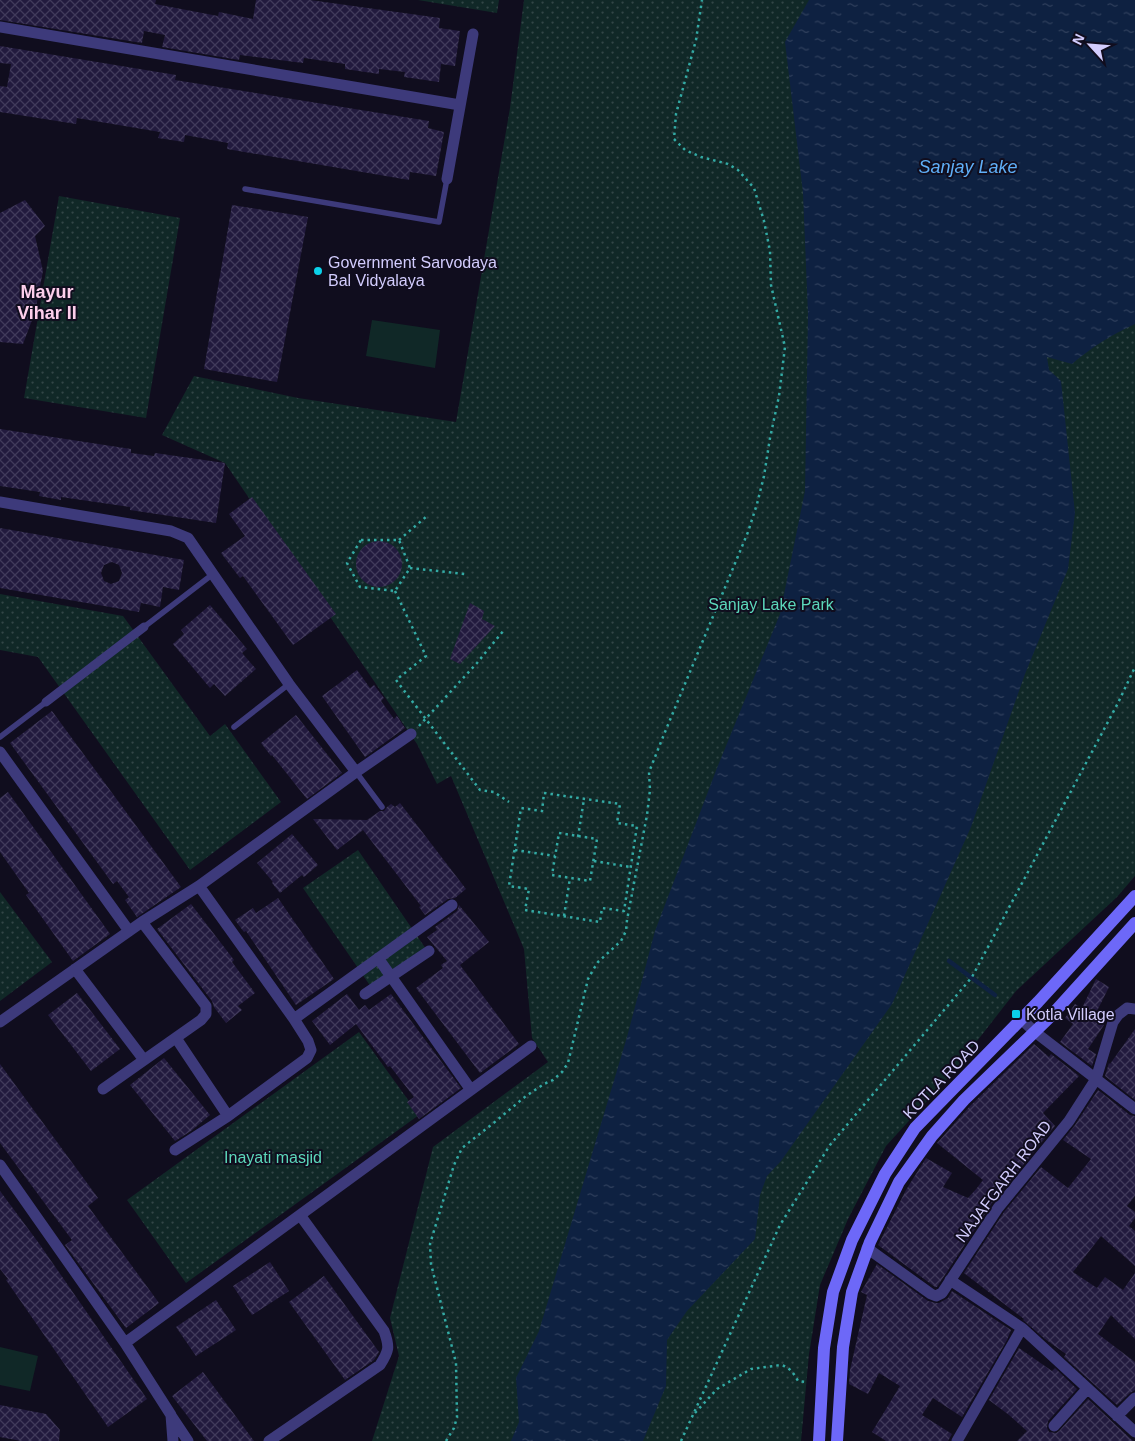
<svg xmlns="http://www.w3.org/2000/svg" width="1135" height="1441" font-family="Helvetica,sans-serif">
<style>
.grass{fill:#102827}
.park{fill:url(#park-dots)}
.water{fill:url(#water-ripples)}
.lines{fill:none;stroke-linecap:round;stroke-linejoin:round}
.stream{stroke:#0e2141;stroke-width:4.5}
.building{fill:url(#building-cross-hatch);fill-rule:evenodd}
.path{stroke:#33aaa4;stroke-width:2.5;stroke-dasharray:2.5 4;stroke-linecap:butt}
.service{stroke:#3d3a7b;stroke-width:5.5}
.pedestrian{stroke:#3d3a7b;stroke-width:9}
.minor{stroke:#3d3a7b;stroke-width:11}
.secondary{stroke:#6d68f8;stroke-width:12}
.poi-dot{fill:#0bd1ea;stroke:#100d1e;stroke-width:2}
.labels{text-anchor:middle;stroke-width:4;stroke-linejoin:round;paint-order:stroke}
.poi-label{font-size:16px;fill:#d2ccfd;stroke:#100d1e;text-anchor:start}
.park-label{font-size:16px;fill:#5cd8bb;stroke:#100d1e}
.street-label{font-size:16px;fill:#d2ccfd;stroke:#100d1e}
.water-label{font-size:18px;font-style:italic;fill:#5faff8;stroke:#100d1e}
.neighbourhood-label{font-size:18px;font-weight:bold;fill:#fdceeb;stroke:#100d1e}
</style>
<defs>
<pattern id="park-dots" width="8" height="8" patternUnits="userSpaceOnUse" patternTransform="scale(1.25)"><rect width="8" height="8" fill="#102827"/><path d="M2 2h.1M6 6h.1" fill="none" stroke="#324647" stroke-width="1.8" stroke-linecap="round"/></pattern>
<pattern id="water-ripples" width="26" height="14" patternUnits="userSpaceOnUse" patternTransform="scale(1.25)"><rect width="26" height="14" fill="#0e2141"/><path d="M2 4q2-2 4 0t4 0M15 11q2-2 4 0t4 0" fill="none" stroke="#30405d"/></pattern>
<pattern id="building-cross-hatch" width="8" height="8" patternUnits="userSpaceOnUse" patternTransform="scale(1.25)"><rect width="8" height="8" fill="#221a3e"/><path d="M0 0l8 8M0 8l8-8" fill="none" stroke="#413a5b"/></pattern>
</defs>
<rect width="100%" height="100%" fill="#100d1e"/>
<path class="grass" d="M372,320L440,330L435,368L366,356Z
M0,1347L38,1356L30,1391L0,1385Z"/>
<path class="park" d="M418,0H499L497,13Z
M524,0H1135V876L1117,897L1016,991L949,1077L886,1146L848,1219L820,1285L809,1354L801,1441H372L399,1356L390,1318L433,1147L548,1062L532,1038L524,949L451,776L437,784L417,744L225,463L162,435L194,376L298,398L456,422L510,108Z
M59,196L180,218L146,418L24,398Z
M0,594L123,616L210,736L225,724L281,802L190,870L38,657L0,650Z
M358,850L426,949L371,987L303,888Z
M0,892L52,962L0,1001Z
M359,1032L419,1115L186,1283L127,1200Z"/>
<path class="water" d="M809,0H1135V324C1111,335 1092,347 1072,364L1047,357L1049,370L1061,381L1075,513L1068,569L1025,674L971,827L892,1004L781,1161L767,1176L760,1195L755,1239L687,1311L667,1340L666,1386L643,1441H511L519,1422L516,1378L539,1331L627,1037L655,931L717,768L780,614L805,491L808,314L803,193L785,42Z"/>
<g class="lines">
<path class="stream" d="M949,961L995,995"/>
</g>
<path class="building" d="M0,0H156L155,4L218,16L219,12L253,19L256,0H310L440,18L439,28L460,31L455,66L441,64L439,82L404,77L405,72L379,69V74L345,69V64L304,58L303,63L240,55L239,60L162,47L165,35L144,31L142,43L0,20Z
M0,46L176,75L175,80L429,121L428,128L444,132L436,176L410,172L409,180L227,149L228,143L185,135L184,142L158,138L160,132L77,118L76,124L0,112V86L7,87L11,64L0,63Z
M25,200L45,226L35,236L43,271L35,312L23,344L0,342V213Z
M232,205L308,217L277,382L204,369Z
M0,429L131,449V453L154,456L155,453L225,463L216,523L130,510V507L61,497V500L39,496L40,492L0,486Z
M252,497L336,614L293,645L243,576L240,578L221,553L245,536L229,514Z
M0,528L184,560L179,590L163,587L160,607L141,603L139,612L0,588ZM112,562L119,565L122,573L119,581L111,584L104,581L101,573L104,565Z
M356 564a23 23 0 1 1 46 0a23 23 0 1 1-46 0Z
M470,603L484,611L482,619L495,626L460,664L450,659Z
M210,605L247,649L242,653L256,669L225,696L214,684L210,688L173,644L184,634L181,630Z
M357,670L370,688L374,685L384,698L381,701L394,719L397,716L405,728L365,757L322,696Z
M52,711L181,887L137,917L125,900L129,897L117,881L113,884L10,743Z
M296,715L342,773L307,799L272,755L271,756L261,743Z
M8,792L110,934L73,961L26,895L29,893L0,852V798Z
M400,803L466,889L455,898L448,899L425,915L419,907L421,906L363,830L337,850L313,819L367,820L380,811H384L387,807L391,804L395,807Z
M292,834L318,865L304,877L302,875L280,893L272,883L273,882L257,863Z
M278,898L334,979L296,1005L246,931L244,932L235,920L253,908L256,913Z
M191,904L234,960L232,962L255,993L238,1006L242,1010L226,1023L214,1007L212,1001L157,929Z
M459,905L489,942L460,965L519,1044L480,1073L416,988L443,968L441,965L447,961L427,937L437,930L435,927L457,911Z
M1096,979L1109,987L1094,1017L1104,1025L1088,1049L1096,1054L1092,1066L1060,1042L1073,1024L1065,1018L1075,1004L1082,1008Z
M77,993L120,1049L91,1071L48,1015Z
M347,994L359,1010L365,1005L369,1010L391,994L461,1088L419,1119L407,1102L414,1097L390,1066L388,1067L356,1024L330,1045L312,1021Z
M1135,1029V1100L1105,1076L1109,1063L1110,1064Z
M1034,1044L1049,1057L1051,1054L1079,1076L1043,1113L1055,1126L992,1203L937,1287H935L878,1245L906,1190L926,1158L952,1173L943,1187L968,1198L977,1188L983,1180L937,1143L970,1106Z
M164,1058L210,1115L191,1131L175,1141L130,1085Z
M0,1064L98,1198L88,1206L159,1303L126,1328L65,1245L72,1240L0,1143Z
M1098,1090L1130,1115L1135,1116V1196L1127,1206L1135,1212V1218L1129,1226L1135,1231V1266L1101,1236L1073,1272L1097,1288L1105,1277L1123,1290L1135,1273V1339L1111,1315L1098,1334L1135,1362V1390L1130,1393L1117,1405L1064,1357L1066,1354L1045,1339L1023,1320L1024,1319L964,1273L1004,1212L1041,1167L1068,1188L1091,1159L1063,1140L1075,1125Z
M0,1191L38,1242L147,1399L108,1427L6,1280L8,1279L0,1269Z
M270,1262L289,1291L252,1315L233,1286Z
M877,1264L928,1301L936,1303H939L948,1298L952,1291L1011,1330L1007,1340L962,1417L933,1398L922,1415L952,1434L948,1441H886L872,1432L900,1386L879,1373L868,1394L849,1384L850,1370L867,1295L861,1292Z
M324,1276L379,1352L374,1360L345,1380L289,1302Z
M216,1300L236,1330L196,1356L176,1327Z
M1019,1348L1052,1371L1055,1368L1077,1389L1048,1421L1047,1428L1049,1432L1056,1433L1059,1431L1088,1399L1133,1441H1017L1027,1431L1009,1415L989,1400Z
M203,1372L254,1441H207L172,1396Z
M0,1405L46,1414L60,1430L59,1441H21L0,1437Z"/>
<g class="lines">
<path class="path" d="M361,540H399L410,568L395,591L360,587L347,563Z
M399,540L427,516
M410,568L465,574
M395,591L426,656L396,680L480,790L494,792L509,802
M419,726L477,663L504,630
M544,793L620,804L617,823L637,826L624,911L602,908L600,922L525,910L529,889L509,886L521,808L542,811Z
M559,833L597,839L590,881L552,875Z
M578,837L584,799
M515,850L555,856
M594,861L630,867
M564,916L570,878
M695,1413L717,1389L751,1369L781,1365C790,1367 794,1374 798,1381L806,1382
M446,1441L454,1428L457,1417L456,1363L431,1264L430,1244L454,1165L462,1148L496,1121L526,1096L544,1084L553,1080L562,1072L568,1063L588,979L593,970L598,962L621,941L626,931L627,920L647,815L650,790L649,772L665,732L748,532L757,504L764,476L770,438L779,396L785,347L771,285L770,251L764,221L754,188L738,170L728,164L701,157L685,150L674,139L676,114L696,40L702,0
M681,1441L780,1225L830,1145L972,977L1118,703L1135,667"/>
<path class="service" d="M245,189L439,222L447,179
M144,627L213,574
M234,727L289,684
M0,737L46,702
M356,772L382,807"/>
<path class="pedestrian" d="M46,702L144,627"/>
<path class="minor" d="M0,27L460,105
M447,179L473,34
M0,502L171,531L188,538L289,684L356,772
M0,752L129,931
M378,958L471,1090
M75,969L144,1060
M365,994L429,951
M294,1019L452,905
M1021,1019L1035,1032L1135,1109
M0,1022L142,922L199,886L356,772L411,734
M176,1038L228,1116
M103,1089L201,1020L206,1014V1006L142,922
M175,1150L228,1116L307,1058L311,1050L308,1041L294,1019L199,886
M0,1165L125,1343L171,1415L173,1441
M867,1248L931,1294L936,1296L942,1293L998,1208L1069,1121L1096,1079L1113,1022L1118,1015L1127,1008L1135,1009
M950,1280L1022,1328L1135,1432
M125,1343L531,1046
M1117,1416L1135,1398
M172,1417L188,1441
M1054,1426L1087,1389
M269,1441L380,1365C389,1351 390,1347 384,1331L300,1215
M957,1441L1022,1328"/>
<path class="secondary" d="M819,1441L824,1348L833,1292L852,1240L885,1174L915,1128L1038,1002L1135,896
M837,1441L843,1347L852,1292L870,1242L899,1182L932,1136L964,1100L1050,1017L1135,923"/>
</g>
<g class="poi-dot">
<circle cx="318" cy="271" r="5"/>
<rect x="1011" y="1009" width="10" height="10" rx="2.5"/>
</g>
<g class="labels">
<g class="poi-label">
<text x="328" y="268">Government Sarvodaya<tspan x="328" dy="18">Bal Vidyalaya</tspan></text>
<text x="1026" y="1020">Kotla Village</text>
</g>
<g class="park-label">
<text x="771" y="610">Sanjay Lake Park</text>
<text x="273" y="1163">Inayati masjid</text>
</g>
<g class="street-label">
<text transform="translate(941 1079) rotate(-46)" y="6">KOTLA ROAD</text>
<text transform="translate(1003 1181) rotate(-53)" y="6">NAJAFGARH ROAD</text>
</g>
<g class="water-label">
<text x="968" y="173">Sanjay Lake</text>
</g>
<g class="neighbourhood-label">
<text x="47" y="298">Mayur<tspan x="47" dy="21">Vihar II</tspan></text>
</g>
</g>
<g transform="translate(1090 45) rotate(296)" stroke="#100d1e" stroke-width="4" paint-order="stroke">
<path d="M0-4L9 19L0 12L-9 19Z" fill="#d2ccfd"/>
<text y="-8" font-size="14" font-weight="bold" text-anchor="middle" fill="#d2ccfd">N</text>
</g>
</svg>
